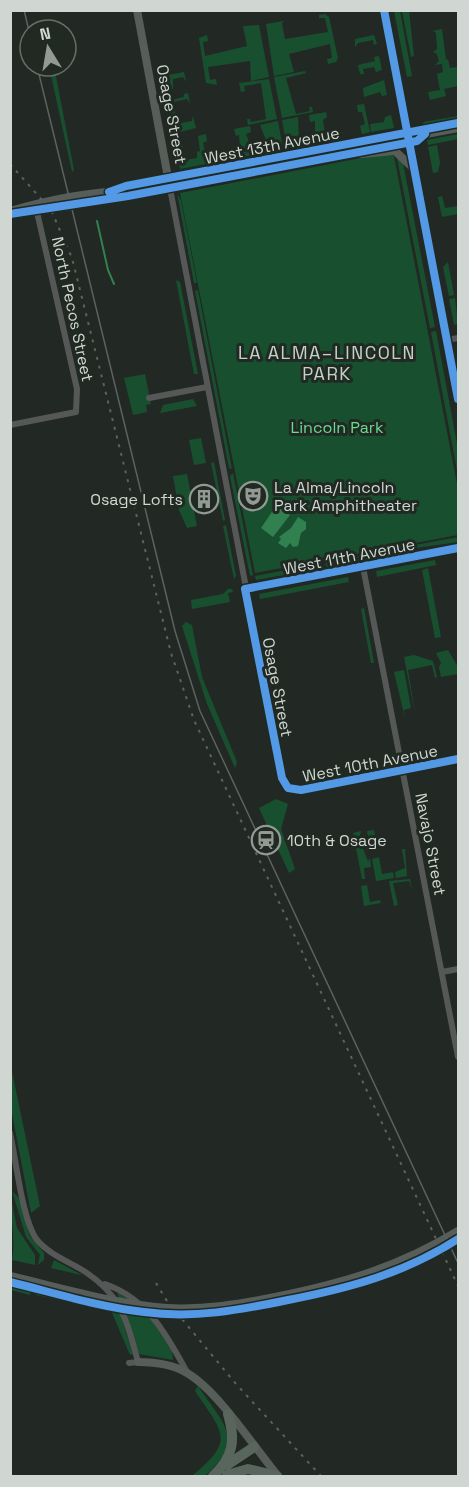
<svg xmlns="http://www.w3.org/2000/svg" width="469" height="1487" font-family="'Space Grotesk',sans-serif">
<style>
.green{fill:#18502f}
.water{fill:#318050}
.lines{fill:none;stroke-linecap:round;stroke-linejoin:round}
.stream{stroke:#318050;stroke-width:2}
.street{stroke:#555856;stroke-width:6}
.secondary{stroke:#575d59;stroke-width:8}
.highway{stroke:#59665e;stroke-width:10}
.tram{stroke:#5e625f;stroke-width:1.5}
.rail{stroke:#5e625f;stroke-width:2;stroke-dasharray:3 6;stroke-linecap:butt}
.cycleway-casing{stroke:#202a23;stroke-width:11}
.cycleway{stroke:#5399e6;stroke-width:8}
.labels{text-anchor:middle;stroke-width:6;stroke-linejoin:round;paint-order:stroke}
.street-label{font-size:16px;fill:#d0d6d1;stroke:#202a23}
.park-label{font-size:16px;fill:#6adc92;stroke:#202a23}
.poi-label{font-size:16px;fill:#d0d6d1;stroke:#202a23;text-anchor:start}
.neighbourhood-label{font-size:18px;letter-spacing:1.5px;fill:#c5d1c8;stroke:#202a23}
</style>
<rect width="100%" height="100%" fill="#222824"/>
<path class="green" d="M394,11H400L412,76L407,77Z
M402,11H409L414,56L411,57Z
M325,14L329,17L338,58L336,62L328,64L327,59L332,58L330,44L289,54L294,72L274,76L266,24L284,21L282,24L285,39L328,32L325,18H319V15Z
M259,25L269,77L251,81L250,61L208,67L210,80L216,79L217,85L206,83L199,38L207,35L208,41L203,42L205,56L247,46L243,26Z
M442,29L446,60L448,59L450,68L458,67V86L444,89L446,96L430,100L428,92L440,90L437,74L443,72L442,64L435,65L439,61L437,54L433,52L437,49L436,33L433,31Z
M374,35L377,44L374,45L373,40L358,43L355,47V39Z
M379,56L382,70L376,72L374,67L363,69L364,74H360L358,65L375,61L374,57Z
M49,66H54L74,170L72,172Z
M305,71L306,73L286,78L296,114L310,111L309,107H312L313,112L282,118L274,77Z
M184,72L186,82L183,77L173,79V89L170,90L172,100L184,97V94L188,93L190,104L187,99L173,102L177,124L192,121L193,116L196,128L180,132L185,160L197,158V152L200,151L198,136L206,134L207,141L203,143L206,156H210L211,163L180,169L163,76Z
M269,79L277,119L248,125L247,119H250L251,122L266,119L261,83L244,86L245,91L241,92L239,83Z
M384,80L387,95L382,96L380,92L364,97L363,88Z
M364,104L370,132L362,134L360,126L365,124L362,112H358L357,105Z
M326,112L327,117L323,120L325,134H330L332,140L315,143V121L310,122L309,115Z
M391,115L394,128L371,132L370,124L384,122L385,117Z
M458,116V120L424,127L423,122Z
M298,117L299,139L304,138L305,145L287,148L282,120Z
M278,121L283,149L265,153L263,146L268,145L260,125Z
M250,126L251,132L246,134L254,155L241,157L239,135L236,136L234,129Z
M458,134V139L428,145L427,140Z
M437,145L440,163L438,172L433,173L428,147Z
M381,154L394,156L458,489V535L255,573L180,193Z
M348,156L355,157L291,169V166Z
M397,158L403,163L435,327L430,328Z
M286,168L288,170L182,190L181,188Z
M177,193L181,201L197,283H194Z
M442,196L445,208L458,206V214L442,217L438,197Z
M448,262L454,295L449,296L443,267Z
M176,280L180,282L198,374H194Z
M198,290L232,469L229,468L195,291Z
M455,298L458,324L454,325L449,299Z
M436,331L458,449V476L431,332Z
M145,374L151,404L146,405L147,412L133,415L124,378Z
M193,399L197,406L160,413L163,405Z
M201,438L206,463L194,465L189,440Z
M214,462L225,520L223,521L211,463Z
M233,473L253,575L250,576L230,476Z
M187,474L197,526L187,528L179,510L173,476Z
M226,525L236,576L234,579L223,526Z
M458,537V542L416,548L415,545Z
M392,550L391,555L327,567L324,562Z
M435,560L436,565L377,577L376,571Z
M318,564V569L256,580L255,576Z
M428,568L441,637L435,638L422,570Z
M348,577L349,582L260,599L259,594Z
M228,589H232L233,592L228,593L230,602L192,609L191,600L223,594Z
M364,608L374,663H371L361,609Z
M186,622L192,625L202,677L237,762L235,768L207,704L182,626Z
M448,650L458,667V674L441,677L439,667L441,663L436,653Z
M414,655L433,661L437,677L435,678L432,665L408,670L416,719L404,657Z
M404,670L411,708L404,710L405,718L394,672Z
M276,799L288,804L281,829L295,869L289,873L259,808Z
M374,830L378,850L371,852L367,831Z
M361,831L359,839L368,861L370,858L371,867L364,868L365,879H362L353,833Z
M402,849H405L407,876L396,878L395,872L405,868Z
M379,857L382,874L393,872L394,878L376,881L372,859Z
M410,879L412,890L409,881L393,883L398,905L394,906L389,881Z
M367,885L370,902L380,900L381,903L364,906L361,886Z
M10,1062L40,1206L31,1213L11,1108Z
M12,1191L19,1198L30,1236L44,1253V1260L38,1265L40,1255L26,1237Z
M11,1198L17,1228L35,1255V1265L12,1260C16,1239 10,1219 11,1198Z
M54,1260L80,1274L81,1275L51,1268Z
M11,1283L31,1289L30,1295L11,1290Z
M35,1291L108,1307L110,1312L36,1295Z
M117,1292L146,1310L172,1351L173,1360L139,1354Z
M110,1308L119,1310L133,1354L130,1355Z
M198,1386C224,1425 246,1439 205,1476H192C236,1440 223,1433 195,1391Z"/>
<path class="water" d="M276,506L290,515L273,537L261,528Z
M298,517L306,522V529L301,533L298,546L293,547L290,543L286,548L278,543L281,539L279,537L291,528Z"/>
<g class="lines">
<path class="stream" d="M97,221L108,270L114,284"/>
<path class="street" d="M169,183L283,782L292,790H301L458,759
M447,340L458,338
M149,398L207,387
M10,425L76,412L77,389L37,212
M363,567L458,1057
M245,589L458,548
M442,972L458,969
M10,1133C16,1159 22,1220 37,1240C48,1253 65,1260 79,1268C121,1293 126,1318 138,1362L129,1363
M105,1284C148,1299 166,1334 187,1372"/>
<path class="secondary" d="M137,10L169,183
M384,10L458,399
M348,150L361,154L395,151L413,168
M10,211C48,200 87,192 126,191L458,128
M10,214L71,206L120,194
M10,1276C62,1288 114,1304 167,1308C204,1310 240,1304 275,1297C344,1283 399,1267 458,1231
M138,1362C155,1362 172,1364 187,1373C218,1391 254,1447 278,1476"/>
<path class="highway" d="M227,1465L254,1447
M227,1475L248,1469L277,1476
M213,1476C233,1457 236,1441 228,1414"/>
<path class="tram" d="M24,10L30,35
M37,66L175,631L200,711L458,1263"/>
<path class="rail" d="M10,164L51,210L72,258L171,653L194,720L458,1286
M156,1283L167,1301L236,1384L321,1476"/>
<g class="cycleway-casing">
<path id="cycleway" d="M384,10L458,399
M109,192L126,186L458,123
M10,214L128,196L417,141L425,134
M458,548L245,589L282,778L288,788L301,790L458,759
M10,1282C55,1293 99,1307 144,1312C193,1319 240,1310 288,1300C350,1288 405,1273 458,1239"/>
</g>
<use href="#cycleway" class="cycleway"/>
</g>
<defs>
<g id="theatre-ring" transform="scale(1.5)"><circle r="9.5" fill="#202a23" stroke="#939994" stroke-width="1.5"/><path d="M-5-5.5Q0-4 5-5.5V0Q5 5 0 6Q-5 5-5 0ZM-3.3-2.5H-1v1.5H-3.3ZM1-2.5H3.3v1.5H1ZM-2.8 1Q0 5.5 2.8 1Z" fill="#939994"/></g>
<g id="building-ring" transform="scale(1.5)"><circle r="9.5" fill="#202a23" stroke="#939994" stroke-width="1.5"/><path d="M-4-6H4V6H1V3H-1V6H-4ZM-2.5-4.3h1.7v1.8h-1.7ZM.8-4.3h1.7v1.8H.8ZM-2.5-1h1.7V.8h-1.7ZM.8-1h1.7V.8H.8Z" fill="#939994"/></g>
<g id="station-ring" transform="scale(1.5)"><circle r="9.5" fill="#202a23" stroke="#939994" stroke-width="1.5"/><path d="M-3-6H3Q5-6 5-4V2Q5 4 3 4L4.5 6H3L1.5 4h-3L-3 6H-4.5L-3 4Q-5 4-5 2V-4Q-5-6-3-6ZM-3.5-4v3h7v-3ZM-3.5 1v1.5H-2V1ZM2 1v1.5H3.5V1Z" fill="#939994"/></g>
</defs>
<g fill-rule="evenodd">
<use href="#theatre-ring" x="253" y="496"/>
<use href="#building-ring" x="204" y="499"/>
<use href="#station-ring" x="266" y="840"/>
</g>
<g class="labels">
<g class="street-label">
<text transform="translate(172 114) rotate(79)" y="6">Osage Street</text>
<text transform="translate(272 145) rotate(-11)" y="6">West 13th Avenue</text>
<text transform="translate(73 309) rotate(78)" y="6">North Pecos Street</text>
<text transform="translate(349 556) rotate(-11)" y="6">West 11th Avenue</text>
<text transform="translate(278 687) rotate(79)" y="6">Osage Street</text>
<text transform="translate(370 763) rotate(-11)" y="6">West 10th Avenue</text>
<text transform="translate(431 844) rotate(79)" y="6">Navajo Street</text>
</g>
<g class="park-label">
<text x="337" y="433">Lincoln Park</text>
</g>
<g class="poi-label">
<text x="274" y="493">La Alma/Lincoln<tspan x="274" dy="18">Park Amphitheater</tspan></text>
<text x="183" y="505" text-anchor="end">Osage Lofts</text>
<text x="287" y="846">10th &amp; Osage</text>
</g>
<g class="neighbourhood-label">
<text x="327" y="359">LA ALMA–LINCOLN<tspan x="327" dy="21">PARK</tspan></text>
</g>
</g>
<rect width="469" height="1487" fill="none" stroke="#d0d6d1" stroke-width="24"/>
<g transform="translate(48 48) rotate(349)"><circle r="28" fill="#202a23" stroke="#666f69" stroke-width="1.5"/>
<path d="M0-4.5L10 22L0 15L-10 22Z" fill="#939994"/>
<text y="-9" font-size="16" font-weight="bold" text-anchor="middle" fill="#d0d6d1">N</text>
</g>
</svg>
